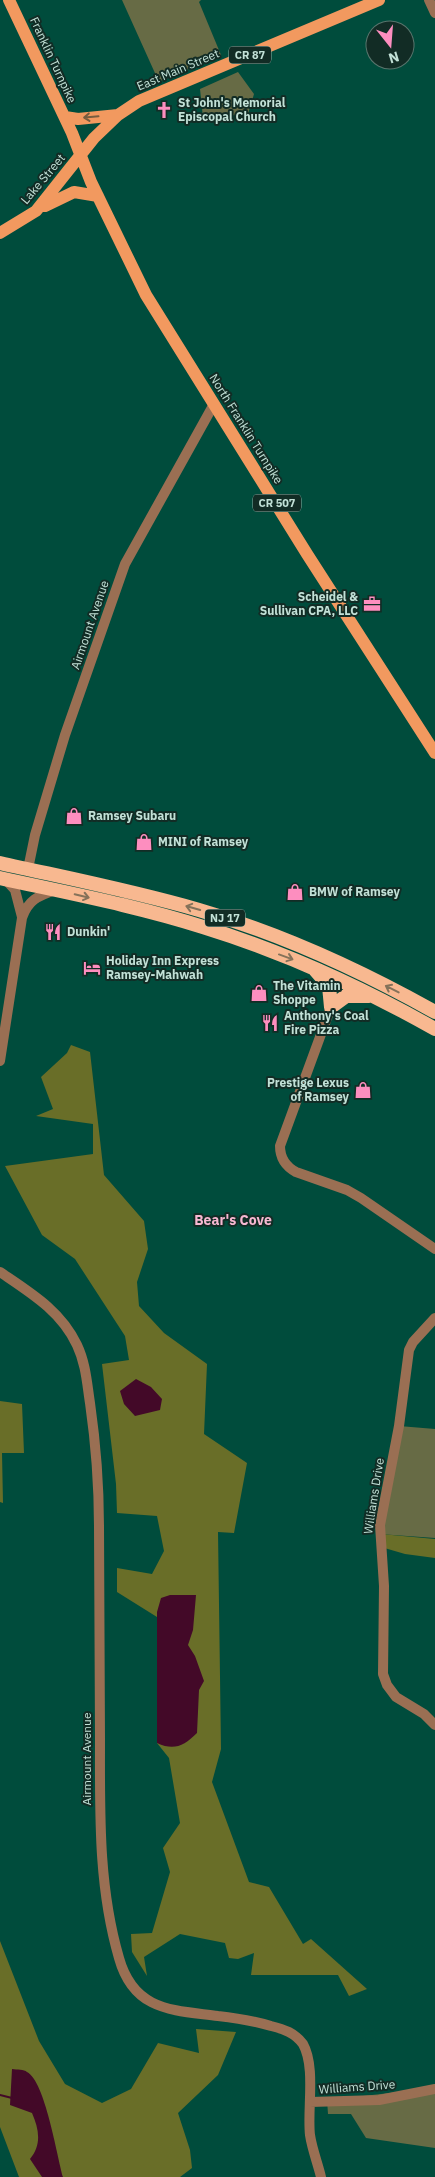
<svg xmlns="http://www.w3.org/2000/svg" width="435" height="2177" font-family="'IBM Plex Sans',sans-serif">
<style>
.green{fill:#676b45}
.forest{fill:#696e28}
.water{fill:#430928}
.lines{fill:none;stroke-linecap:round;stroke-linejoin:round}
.stream{stroke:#430928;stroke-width:2}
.minor{stroke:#9a6f53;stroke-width:10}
.major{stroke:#f2995f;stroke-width:12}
.highway{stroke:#f8b890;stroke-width:14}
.oneway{stroke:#775d3f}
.oneway2{stroke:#85725a}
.labels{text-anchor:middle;stroke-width:4;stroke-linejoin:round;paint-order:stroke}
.shield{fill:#122c25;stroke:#8daba2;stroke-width:1}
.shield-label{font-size:11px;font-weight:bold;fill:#c2e1d7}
.street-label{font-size:12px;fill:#c2e1d7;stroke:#122c25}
.poi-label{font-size:12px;font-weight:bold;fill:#c2e1d7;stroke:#122c25;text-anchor:start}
.neighbourhood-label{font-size:14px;font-weight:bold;fill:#f7b8d2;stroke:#122c25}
</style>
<rect width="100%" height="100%" fill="#004c3c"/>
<path class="green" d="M122,0H201L199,2L221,55L159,82Z
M238,72L254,94L248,114L203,118L200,89Z
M399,1426L435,1429V1538L379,1534Z
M435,2088V2148L366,2138L351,2114H328L327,2100Z"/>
<path class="forest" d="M71,1045L90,1052L104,1175L144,1221L148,1249L137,1282L139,1306L164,1333L207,1364L204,1434L247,1463L234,1533L218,1532L221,1749L212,1782L249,1882L269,1887L303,1944L311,1939L367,1989L349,1996L338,1975H251L254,1953L238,1959L229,1958L225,1943L180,1934L144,1957L147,1976L132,1952L131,1934L152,1933L170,1872L163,1848L180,1823L169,1758L157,1743V1617L117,1592V1568L152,1574L164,1551L157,1516L117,1513L116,1484L102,1364L129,1360L125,1336L75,1259L42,1235L5,1166L93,1154V1124L36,1116L53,1109L41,1077L67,1053Z
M0,1401L22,1404L24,1453H2L3,1503L0,1502Z
M381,1534L435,1539V1558L405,1554L381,1547Z
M0,1941L39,2041L65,2084L102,2103L131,2089L158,2043L199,2053L196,2029L236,2032L218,2075L178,2113L190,2150L192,2168L180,2177H19L0,2127Z"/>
<path class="water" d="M136,1379L151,1387L162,1399L160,1410L135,1416L124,1404L120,1391Z
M170,1595H196L193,1630L188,1645L195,1656L204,1681L199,1690L197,1733C184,1746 174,1751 157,1743V1612L161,1598Z
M12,2069C17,2070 24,2069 27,2072C45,2081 57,2156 63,2177H42L30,2159C42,2145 39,2129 32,2113L10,2105Z"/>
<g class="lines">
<path class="stream" d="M0,2095L12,2098"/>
<path class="minor" d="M429,0L435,13
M28,869L35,835L65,735L125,564L214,404
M5,879L15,890L22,917
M331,1007L280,1146C280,1158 285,1166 296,1172L347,1190L361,1198L435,1249
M0,1061L22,918C28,900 38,896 55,890
M0,1272C31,1293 61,1311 77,1345C86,1364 87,1384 90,1403C96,1445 99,1486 99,1527C100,1598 100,1668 100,1738C100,1813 98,1886 119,1958C134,2012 174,2010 218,2016C236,2018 254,2021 271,2026C284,2029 295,2033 303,2044C316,2067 307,2110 310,2135C312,2149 318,2164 321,2177
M435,1318L413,1342L409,1350L399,1426L380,1525L384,1586L383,1674L387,1685L396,1697L424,1714L435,1725
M310,2102L379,2100L435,2089"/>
<path class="major" d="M9,0L72,133L91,182L146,295L307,554L435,753
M65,117L78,119L118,115
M45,206L74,192L98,196
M0,233L36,211L94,138L118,115L139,101L379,0"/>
<path class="highway" d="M0,863C67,878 134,891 199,910C282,934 360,970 435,1012
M0,878C68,893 137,906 203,927C284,952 361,987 435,1029
M315,970L329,986L331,1007
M331,1007L346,996H369"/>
</g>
<defs><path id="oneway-shaft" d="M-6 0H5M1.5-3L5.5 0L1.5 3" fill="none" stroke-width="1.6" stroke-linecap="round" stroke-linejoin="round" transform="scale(1.25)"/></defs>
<use class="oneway" href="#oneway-shaft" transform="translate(91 117) rotate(175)"/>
<g class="oneway2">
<use href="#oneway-shaft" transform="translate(82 896) rotate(13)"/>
<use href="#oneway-shaft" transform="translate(193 908) rotate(-164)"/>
<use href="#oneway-shaft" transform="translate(286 957) rotate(20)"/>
<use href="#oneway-shaft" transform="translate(392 989) rotate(-153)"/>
</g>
<defs>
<g id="church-bare" transform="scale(1.35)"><path d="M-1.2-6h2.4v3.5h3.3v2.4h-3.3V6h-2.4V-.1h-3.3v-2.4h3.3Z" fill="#fd8ebf" stroke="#122c25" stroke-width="2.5" paint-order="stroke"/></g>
<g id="office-bare" transform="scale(1.35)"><path d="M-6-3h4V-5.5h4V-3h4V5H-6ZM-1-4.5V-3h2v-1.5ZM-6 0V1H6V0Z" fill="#fd8ebf" stroke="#122c25" stroke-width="2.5" paint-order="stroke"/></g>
<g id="shop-bare" transform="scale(1.35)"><path d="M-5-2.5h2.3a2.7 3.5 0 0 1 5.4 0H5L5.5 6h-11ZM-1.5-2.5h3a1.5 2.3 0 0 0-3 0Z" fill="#fd8ebf" stroke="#122c25" stroke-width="2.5" paint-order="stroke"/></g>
<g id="restaurant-bare" transform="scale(1.35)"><path d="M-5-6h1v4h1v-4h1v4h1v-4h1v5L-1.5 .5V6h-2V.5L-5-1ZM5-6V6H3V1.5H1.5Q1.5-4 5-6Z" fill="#fd8ebf" stroke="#122c25" stroke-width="2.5" paint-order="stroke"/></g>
<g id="hotel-bare" transform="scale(1.35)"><path d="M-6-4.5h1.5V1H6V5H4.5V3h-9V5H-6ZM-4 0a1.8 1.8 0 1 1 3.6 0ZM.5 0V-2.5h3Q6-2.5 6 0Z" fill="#fd8ebf" stroke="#122c25" stroke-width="2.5" paint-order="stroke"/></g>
</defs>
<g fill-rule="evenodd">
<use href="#church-bare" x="164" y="110"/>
<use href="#office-bare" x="372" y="604"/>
<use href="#shop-bare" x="74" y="816"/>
<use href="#shop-bare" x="144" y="842"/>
<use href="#shop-bare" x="295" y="892"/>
<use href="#restaurant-bare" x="53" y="932"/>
<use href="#hotel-bare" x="92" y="968"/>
<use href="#shop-bare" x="259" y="993"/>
<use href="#restaurant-bare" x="270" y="1023"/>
<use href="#shop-bare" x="363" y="1090"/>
</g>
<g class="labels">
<g class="shield">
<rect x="229" y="46.5" width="42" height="17" rx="4"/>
<rect x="253" y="494.5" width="48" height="17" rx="4"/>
<rect x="205" y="909.5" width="40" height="17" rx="4"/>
</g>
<g class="shield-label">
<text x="250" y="59">CR 87</text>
<text x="277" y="507">CR 507</text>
<text x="225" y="922">NJ 17</text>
</g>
<g class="street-label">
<text transform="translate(53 60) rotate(65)" y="4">Franklin Turnpike</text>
<text transform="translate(178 70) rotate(-23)" y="4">East Main Street</text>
<text transform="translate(43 179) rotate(-50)" y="4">Lake Street</text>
<text transform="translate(246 429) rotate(58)" y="4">North Franklin Turnpike</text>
<text transform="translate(90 625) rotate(-71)" y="4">Airmount Avenue</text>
<text transform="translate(374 1496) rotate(-81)" y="4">Williams Drive</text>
<text transform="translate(87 1759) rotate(-90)" y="4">Airmount Avenue</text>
<text transform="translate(357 2087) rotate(-4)" y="4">Williams Drive</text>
</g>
<g class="poi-label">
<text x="178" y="107">St John's Memorial<tspan x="178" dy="14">Episcopal Church</tspan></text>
<text x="358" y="601" text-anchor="end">Scheidel &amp;<tspan x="358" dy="14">Sullivan CPA, LLC</tspan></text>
<text x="88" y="820">Ramsey Subaru</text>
<text x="158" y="846">MINI of Ramsey</text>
<text x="309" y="896">BMW of Ramsey</text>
<text x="67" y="936">Dunkin'</text>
<text x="106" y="965">Holiday Inn Express<tspan x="106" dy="14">Ramsey-Mahwah</tspan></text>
<text x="273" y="990">The Vitamin<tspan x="273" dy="14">Shoppe</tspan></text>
<text x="284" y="1020">Anthony's Coal<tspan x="284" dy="14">Fire Pizza</tspan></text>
<text x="349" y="1087" text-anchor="end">Prestige Lexus<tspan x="349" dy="14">of Ramsey</tspan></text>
</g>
<g class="neighbourhood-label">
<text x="233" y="1225">Bear's Cove</text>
</g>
</g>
<g transform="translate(390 45) rotate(163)"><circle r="24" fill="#122c25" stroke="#58746c"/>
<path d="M0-4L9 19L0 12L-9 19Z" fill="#fd8ebf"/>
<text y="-8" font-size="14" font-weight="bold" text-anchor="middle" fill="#c2e1d7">N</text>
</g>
</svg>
